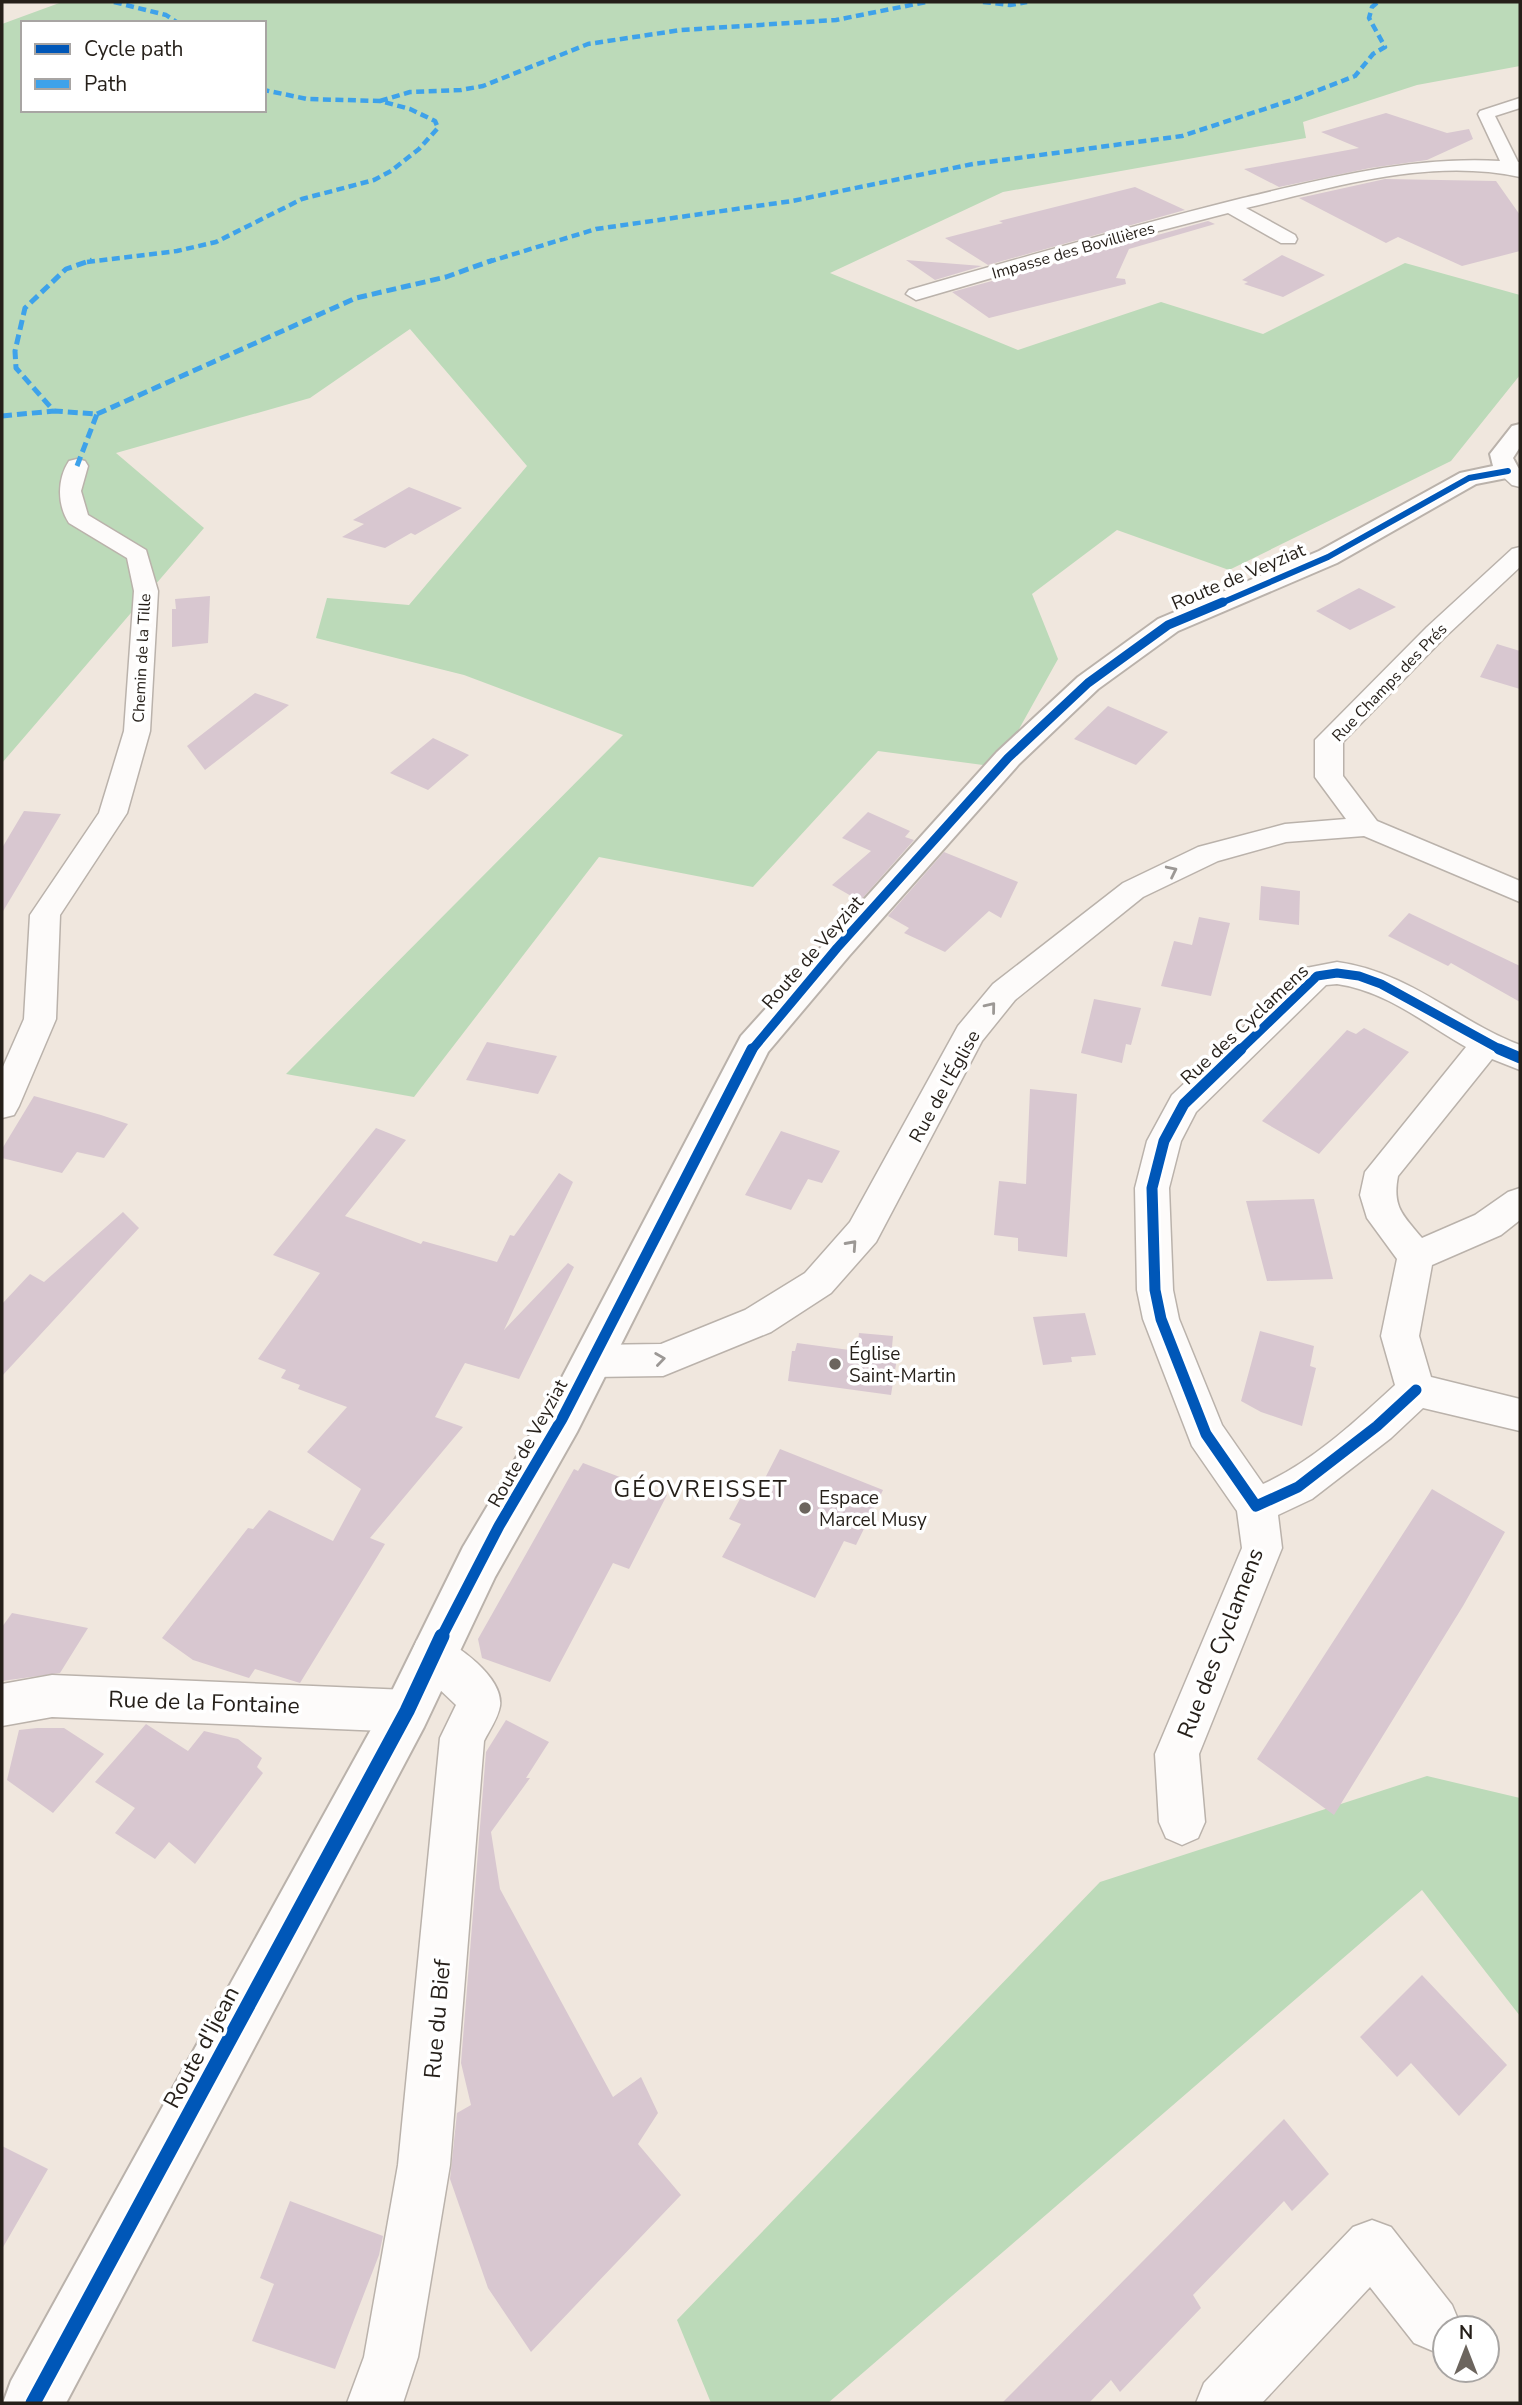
<svg xmlns="http://www.w3.org/2000/svg" width="1522" height="2405" font-family="'Nunito Sans',sans-serif">
<style>
.green{fill:#bcdab9;fill-rule:evenodd}
.building{fill:#d8c7d0}
.lines{fill:none;stroke-linecap:round;stroke-linejoin:round}
.minor-casing{stroke:#bab2ab;stroke-width:3}
.tertiary-casing{stroke:#bab2ab;stroke-width:4}
.minor{fill:#fdfbfa;fill-rule:evenodd}
.tertiary{fill:#fdfbfa;fill-rule:evenodd}
.quiet-far1{stroke:#3ea2ea;stroke-width:4.5;stroke-dasharray:8 4.5;stroke-linecap:butt}
.quiet{stroke:#3ea2ea;stroke-width:5;stroke-dasharray:10 5;stroke-linecap:butt}
.cycleway-far3-casing{stroke:#fff;stroke-width:9}
.cycleway-far2-casing{stroke:#fff;stroke-width:12}
.cycleway-far1-casing{stroke:#fff;stroke-width:16}
.cycleway-casing{stroke:#fff;stroke-width:19}
.cycleway-far3{stroke:#0057b8;stroke-width:6}
.cycleway-far2{stroke:#0057b8;stroke-width:9}
.cycleway-far1{stroke:#0057b8;stroke-width:11}
.cycleway{stroke:#0057b8;stroke-width:15}
.oneway{stroke:#9c9895}
.poi-dot{fill:#6c655e;stroke:#fff;stroke-width:2.5}
.labels{text-anchor:middle;stroke-width:7;stroke-linejoin:round;paint-order:stroke}
.far-street-label{font-size:16px;fill:#251f19;stroke:#fff}
.street-label{font-size:19px;fill:#251f19;stroke:#fff}
.poi-label{font-size:19px;fill:#251f19;stroke:#fff;text-anchor:start}
.quarter-label{font-size:23px;letter-spacing:2px;fill:#251f19;stroke:#fff}
.near-street-label{font-size:23px;fill:#251f19;stroke:#fff}
</style>
<rect width="100%" height="100%" fill="#f0e7de"/>
<path class="green" d="M62,2H1520V66L1417,85L1303,122L1306,138L1003,192L830,273L1018,350L1161,302L1263,334L1405,263L1520,295V375L1451,461L1229,570L1117,530L1032,594L1058,659L998,767L878,751L753,887L599,857L414,1097L286,1074L623,735L464,675L316,638L327,598L409,605L527,466L410,329L310,398L116,453L204,528L2,763V24ZM23,23H264V110H23Z
M1427,1776L1520,1798V2016L1422,1890L828,2403H711L677,2320L1100,1882Z"/>
<path class="building" d="M1386,113L1447,133L1469,129L1473,139L1427,160L1370,168L1279,187L1244,169L1359,148L1321,132Z
M1385,179L1496,181L1520,215V251L1462,266L1398,237L1386,243L1299,198Z
M1135,187L1185,210L988,265L945,238L1003,223L999,221Z
M1208,221L1215,224L1129,249L1116,278L1125,279L1126,284L989,318L952,292Z
M1282,255L1325,275L1283,297L1244,284L1248,282L1242,280Z
M906,260L982,266L935,280Z
M409,487L462,508L415,535L411,533L385,548L342,537L364,524L353,520Z
M1359,588L1396,607L1350,630L1316,611Z
M210,596L208,643L172,647V609H176L175,599Z
M1497,644L1520,651V689L1480,677Z
M255,693L289,705L205,770L187,746Z
M1108,706L1168,732L1136,765L1074,739Z
M433,738L469,755L428,790L390,773Z
M24,811L61,814L2,913V848Z
M868,812L910,831L905,837L914,840L860,901L832,885L871,851L842,838Z
M944,852L1018,882L1001,918L989,911L945,952L904,933L909,928L888,916Z
M1261,886L1300,891L1299,925L1259,920Z
M1409,913L1520,966V1002L1451,963L1448,966L1388,936Z
M1199,917L1230,923L1211,996L1161,986L1174,941L1192,945Z
M1094,999L1141,1008L1131,1045L1126,1044L1122,1063L1081,1053Z
M1364,1028L1409,1052L1319,1154L1262,1121L1347,1030L1356,1034Z
M487,1042L557,1056L538,1094L466,1080Z
M1030,1089L1077,1094L1067,1257L1018,1251V1238L994,1235L999,1181L1026,1184Z
M34,1096L101,1115L128,1124L104,1158L77,1152L62,1173L2,1158V1149Z
M376,1128L406,1140L345,1216L421,1244L423,1241L497,1262L510,1235L514,1236L559,1173L573,1182L504,1330L568,1263L574,1267L519,1379L465,1363L435,1417L463,1427L370,1538L385,1544L300,1683L255,1669L249,1678L193,1660L162,1638L248,1528L253,1529L269,1510L333,1541L361,1489L307,1452L347,1407L298,1389L300,1385L281,1378L286,1370L258,1359L320,1273L273,1255Z
M781,1131L840,1151L822,1183L808,1179L791,1210L745,1195Z
M1314,1199L1333,1279L1267,1281L1246,1201Z
M123,1212L139,1228L2,1376V1304L30,1274L44,1282Z
M1085,1313L1096,1355L1071,1357L1072,1362L1043,1365L1033,1317Z
M1260,1331L1314,1346L1310,1366L1316,1368L1302,1426L1261,1412L1241,1401Z
M859,1333L893,1336L891,1358H897L891,1395L788,1381L792,1351H795L797,1343L857,1351Z
M780,1449L883,1490L856,1545L844,1541L815,1598L722,1557L741,1524L729,1519L752,1477L763,1482Z
M583,1463L667,1495L629,1569L613,1563L550,1682L482,1658L478,1639L574,1469L578,1471Z
M1432,1489L1505,1532L1463,1606L1334,1815L1257,1759Z
M12,1613L88,1628L60,1673L2,1681V1627Z
M506,1720L549,1742L526,1778H530L491,1832L500,1889L613,2097L641,2077L658,2113L638,2144L681,2195L531,2352L488,2288L450,2179L457,2113L471,2105L461,2063L486,1752Z
M146,1724L188,1751L204,1731L238,1739L262,1758L257,1767L263,1773L195,1864L169,1842L155,1859L115,1833L135,1808L95,1782Z
M37,1728H64L104,1754L53,1813L7,1780L19,1730Z
M1422,1975L1507,2065L1459,2116L1411,2063L1397,2077L1360,2037Z
M1284,2119L1329,2174L1292,2211L1284,2201L1193,2295L1201,2308L1120,2392L1111,2380L1089,2403H1002Z
M2,2146L48,2169L2,2249Z
M290,2201L383,2236L379,2255L335,2369L252,2341L274,2284L260,2278Z"/>
<g class="lines">
<g class="minor-casing">
<path id="minor" d="M1520,98V108L1495,116L1518,162H1520V177C1430,157 1334,187 1246,208L1295,235L1297,239L1295,243H1281L1228,213L1112,243L923,298L916,300L906,294L909,290C1020,258 1131,226 1243,198C1328,178 1412,156 1500,161L1478,114L1480,111Z
M77,459L85,461L88,466L81,491L88,515L146,550L158,591L150,731L127,813L60,915L56,1019L19,1106L14,1115L2,1118V1069L24,1019L30,915L99,813L124,731L134,591L127,558L69,523C57,505 57,479 69,461Z
M1508,464L1520,469V487L1512,485L1497,471L1500,466Z
M1520,547V567L1445,637L1343,742V776L1377,821L1520,881V902L1364,836L1286,842L1218,861L1143,897L1015,1000L982,1041L876,1242L831,1293L771,1332L663,1376L592,1377L579,1372L573,1361L579,1350L592,1345L661,1344L745,1310L805,1273L850,1222L958,1026L993,984L1123,883L1198,847L1285,824L1346,819L1315,777V740L1427,627L1512,549Z
M1337,962C1410,972 1455,1020 1520,1045V1070L1492,1059L1398,1176C1392,1207 1403,1215 1422,1238L1475,1215L1508,1192L1520,1188V1220L1501,1235L1432,1265L1419,1336L1431,1377L1520,1399V1431L1423,1408L1391,1438L1312,1499L1278,1515L1282,1548L1199,1754L1205,1822L1198,1838L1182,1845L1166,1838L1159,1822L1155,1754L1242,1548L1237,1511L1192,1446L1143,1319L1137,1290L1135,1188L1147,1141L1172,1095L1306,968ZM1337,984C1386,991 1424,1023 1466,1047L1365,1172L1360,1195L1367,1218L1397,1259L1381,1336L1395,1385C1356,1421 1312,1462 1263,1484L1222,1425L1179,1319L1173,1290L1169,1188L1181,1141L1196,1112L1326,985Z
M432,1634C456,1643 504,1677 500,1706C498,1718 489,1731 484,1741L450,2165L418,2357L403,2403H347L364,2357L398,2165L440,1738L456,1705L417,1668L411,1654L417,1640Z
M52,1675L407,1690L422,1696L429,1711L422,1726L407,1732L52,1717L2,1726V1684Z
M1372,2220L1391,2227L1452,2305L1460,2324L1458,2328H1445V2346L1433,2351L1414,2343L1370,2287L1262,2403H1196L1204,2383L1353,2227Z"/>
</g>
<g class="tertiary-casing">
<path id="tertiary" d="M1520,424V447L1513,458L1520,471L1517,476L1476,484L1337,563L1178,631L1098,689L1019,764L849,956L768,1052L577,1432L495,1577L424,1727L66,2403H3L11,2381L390,1695L463,1547L547,1406L741,1036L997,752L1078,677L1158,619L1319,551L1460,473L1493,466L1490,454L1512,426Z"/>
</g>
<use href="#minor" class="minor"/>
<use href="#tertiary" class="tertiary"/>
<path class="quiet-far1" d="M114,2L166,15L178,23
M983,2L1010,5L1027,2
M380,101L410,92L461,90L483,86L588,44L681,30L836,20L926,2
M87,262L177,251L216,242L302,199L374,180L391,171L419,149L438,128L435,121L410,109L380,101L307,99L264,90
M488,262L596,229L792,201L973,164L1182,136L1298,98L1355,76L1373,54L1385,47L1369,18L1372,7L1378,2"/>
<path class="quiet" d="M97,414L356,298L446,277L493,260
M2,416L54,411
M77,466L97,414L54,411L16,368L15,351L25,308L66,269L92,260"/>
<g class="cycleway-far3-casing">
<path id="cycleway-far3" d="M1219,604L1328,557L1469,478L1508,471"/>
</g>
<g class="cycleway-far2-casing">
<path id="cycleway-far2" d="M751,1051L837,948L1008,758L1088,683L1168,625L1223,602
M1239,1051L1317,976L1337,973L1359,976L1381,984L1503,1051"/>
</g>
<g class="cycleway-far1-casing">
<path id="cycleway-far1" d="M1241,1049L1184,1104L1164,1141L1152,1188L1155,1290L1161,1319L1206,1434L1256,1506L1298,1487L1377,1426L1416,1390
M1499,1049L1520,1058
M441,1638L499,1526L562,1419L752,1049"/>
</g>
<g class="cycleway-casing">
<path id="cycleway" d="M33,2403L407,1711L442,1636"/>
</g>
<use href="#cycleway-far3" class="cycleway-far3"/>
<use href="#cycleway-far2" class="cycleway-far2"/>
<use href="#cycleway-far1" class="cycleway-far1"/>
<use href="#cycleway" class="cycleway"/>
</g>
<defs><path id="oneway-chevron" d="M-2-3.5L2.5 0L-2 3.5" fill="none" stroke-width="1.6" stroke-linecap="round" stroke-linejoin="round" transform="scale(1.75)"/></defs>
<g class="oneway">
<use href="#oneway-chevron" transform="translate(1172 871) rotate(-26)"/>
<use href="#oneway-chevron" transform="translate(991 1007) rotate(-51)"/>
<use href="#oneway-chevron" transform="translate(852 1245) rotate(-48)"/>
<use href="#oneway-chevron" transform="translate(660 1359) rotate(-8)"/>
</g>
<g class="poi-dot">
<circle cx="835" cy="1364" r="7"/>
<circle cx="805" cy="1508" r="7"/>
</g>
<g class="labels">
<g class="far-street-label">
<text transform="translate(1073 250) rotate(-16)" y="6">Impasse des Bovillières</text>
<text transform="translate(141 658) rotate(-87)" y="6">Chemin de la Tille</text>
<text transform="translate(1389 682) rotate(-46)" y="6">Rue Champs des Prés</text>
</g>
<g class="street-label">
<text transform="translate(1238 576) rotate(-23)" y="7">Route de Veyziat</text>
<text transform="translate(812 952) rotate(-49)" y="7">Route de Veyziat</text>
<text transform="translate(1244 1024) rotate(-43)" y="7">Rue des Cyclamens</text>
<text transform="translate(944 1086) rotate(-61)" y="7">Rue de l'Église</text>
<text transform="translate(527 1443) rotate(-61)" y="7">Route de Veyziat</text>
</g>
<g class="poi-label">
<text x="849" y="1360">Église<tspan x="849" dy="22">Saint-Martin</tspan></text>
<text x="819" y="1504">Espace<tspan x="819" dy="22">Marcel Musy</tspan></text>
</g>
<g class="quarter-label">
<text x="701" y="1497">GÉOVREISSET</text>
</g>
<g class="near-street-label">
<text transform="translate(1220 1643) rotate(-69)" y="8">Rue des Cyclamens</text>
<text transform="translate(204 1702) rotate(2)" y="8">Rue de la Fontaine</text>
<text transform="translate(437 2019) rotate(-85)" y="8">Rue du Bief</text>
<text transform="translate(201 2047) rotate(-62)" y="8">Route d'Ijean</text>
</g>
</g>
<rect width="1522" height="2405" fill="none" stroke="#251f19" stroke-width="7"/>
<rect x="21" y="21" width="245" height="91" fill="#ffffff" stroke="#a8a5a3" stroke-width="2"/>
<rect x="35" y="44" width="35" height="10" fill="#0057b8" stroke="#a8a5a3" stroke-width="2"/>
<text x="84" y="56" font-size="21" fill="#251f19">Cycle path</text>
<rect x="35" y="79" width="35" height="10" fill="#3ea2ea" stroke="#a8a5a3" stroke-width="2"/>
<text x="84" y="91" font-size="21" fill="#251f19">Path</text>
<g transform="translate(1466 2349)"><circle r="33" fill="#ffffff" stroke="#a8a5a3" stroke-width="2"/>
<path d="M0-5L12 26L0 18L-12 26Z" fill="#6c655e"/>
<text y="-10" font-size="19" font-weight="bold" text-anchor="middle" fill="#251f19">N</text>
</g>
</svg>
